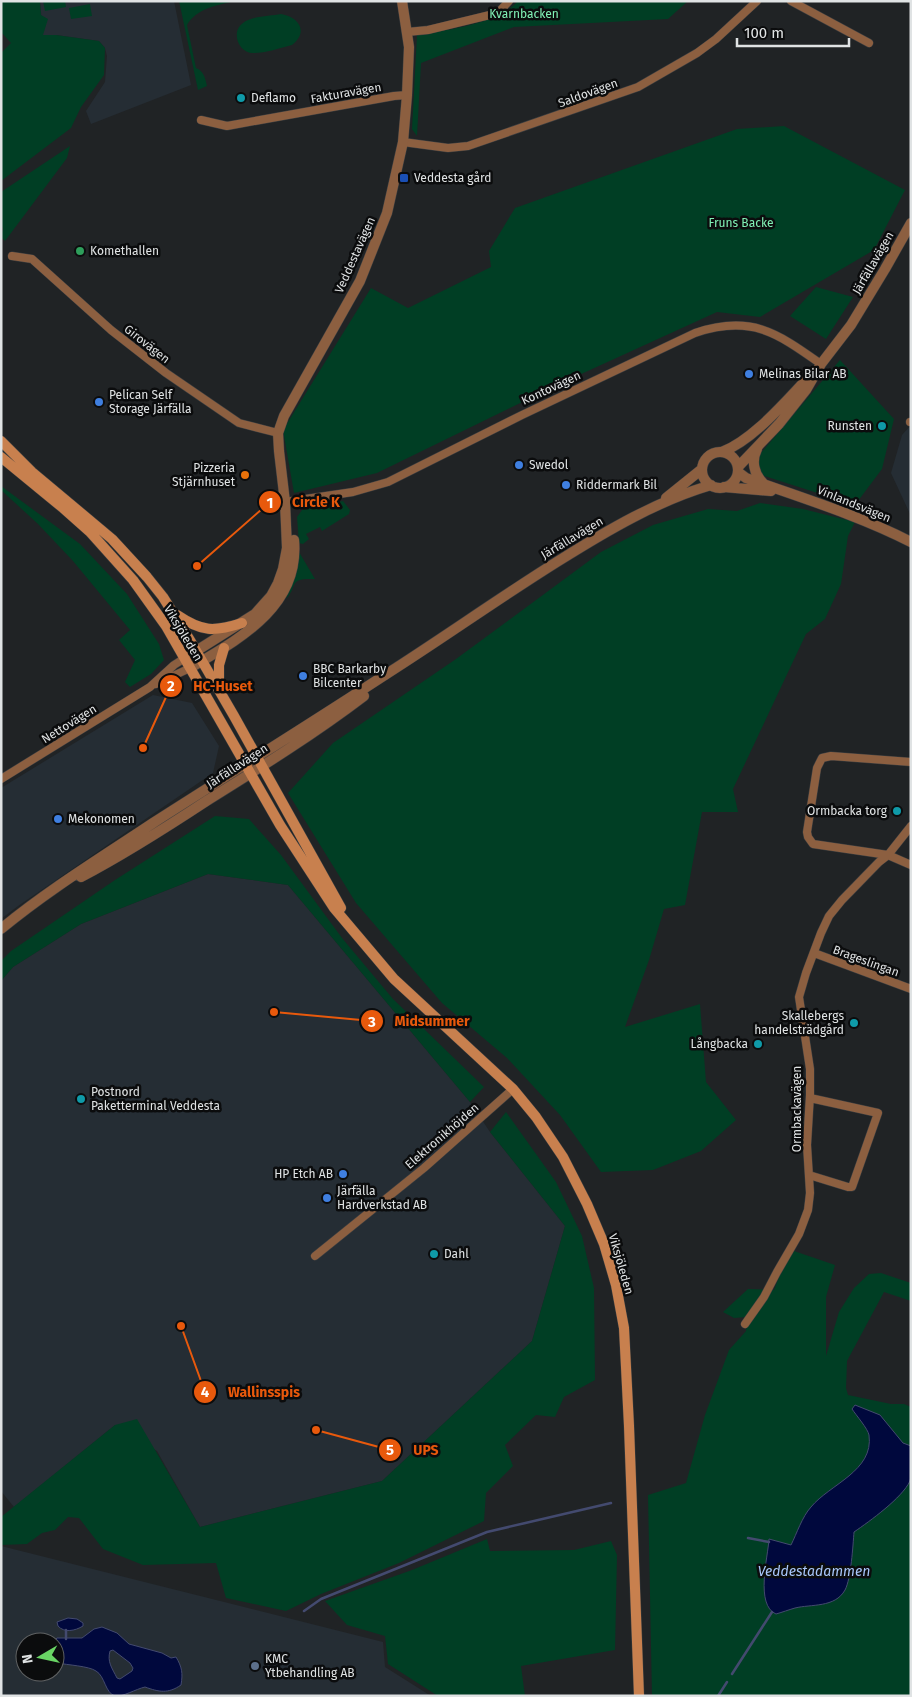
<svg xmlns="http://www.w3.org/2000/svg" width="912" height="1697" font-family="'Fira Sans',sans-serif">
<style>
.built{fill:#252d34;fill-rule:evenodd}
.green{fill:#003e24}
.water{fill:#00083d;stroke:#434a6f;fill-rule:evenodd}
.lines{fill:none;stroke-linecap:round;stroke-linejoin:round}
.stream{stroke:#434a6f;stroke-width:2.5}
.minor-casing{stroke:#3b3e40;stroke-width:9}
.tertiary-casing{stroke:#3b3e40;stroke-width:11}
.secondary-casing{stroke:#3b3e40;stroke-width:11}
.minor{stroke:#8c5f40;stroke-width:8}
.tertiary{stroke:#8c5f40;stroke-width:10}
.secondary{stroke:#c8804e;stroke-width:10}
.culture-dot{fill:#0f9aa8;stroke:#0b0c0d;stroke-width:2}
.transit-dot{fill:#1a4fb4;stroke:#0b0c0d;stroke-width:2}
.leisure-dot{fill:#2e9e5b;stroke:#0b0c0d;stroke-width:2}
.shop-dot{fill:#3f7fe0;stroke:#0b0c0d;stroke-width:2}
.food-dot{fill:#e8710a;stroke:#0b0c0d;stroke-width:2}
.service-dot{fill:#5c6f8a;stroke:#0b0c0d;stroke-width:2}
.labels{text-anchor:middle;stroke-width:5;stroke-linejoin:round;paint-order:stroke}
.park-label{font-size:12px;fill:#80f0b5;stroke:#0b0c0d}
.street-label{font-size:12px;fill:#e0e3e4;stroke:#0b0c0d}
.poi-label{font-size:12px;fill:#e0e3e4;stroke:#0b0c0d;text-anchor:start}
.water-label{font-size:14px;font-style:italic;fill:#a9c7fb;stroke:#0b0c0d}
.leader{fill:none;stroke:#e8590c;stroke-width:2}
.callout-dot{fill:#e8590c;stroke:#0b0c0d;stroke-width:2}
.mark-label{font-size:15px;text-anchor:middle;font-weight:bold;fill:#fff}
.callout-label{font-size:14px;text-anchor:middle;font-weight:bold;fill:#e8590c;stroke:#0b0c0d;stroke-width:5;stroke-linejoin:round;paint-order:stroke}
</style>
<rect width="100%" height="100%" fill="#202325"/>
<path class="built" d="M40,1H174L191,85L91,124L86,111L105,82L107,56L105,48L99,41L56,35H43Z
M911,425V516L891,473L902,435Z
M153,695L192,703L219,746L213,773L18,906L1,919V788Z
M208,874L288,885L470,1102L490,1132L565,1226L532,1341L382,1481L200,1527L157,1451L115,1425L14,1507L1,1491V981L13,967L81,924Z
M1,1546L383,1642L385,1667L431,1696H1ZM25,1642H55V1672H25Z"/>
<path class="green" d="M1,1H40L41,15L48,19L43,35H56L99,41L105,48L104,75L81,107L71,128L1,181V53L11,43L1,32Z
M43,1H65L66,7L45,11Z
M179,1H234C216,6 197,8 187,25L196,68C204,71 205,78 207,86L198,90Z
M518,1H688L668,19L514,27L421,63L417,136L412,129L417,35C446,30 498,24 518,1Z
M90,4L92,16L71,19L69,8Z
M281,14C299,17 309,32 292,45C280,48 266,53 254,53C239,54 230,32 243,23C252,16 270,16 281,14Z
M784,126L905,190L874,250L760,317L717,312L555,386L377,473L294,493L283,430L371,288L408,308L491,267L489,251L515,208L737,129Z
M70,146L67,158L5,241L1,237L3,228L1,227V192Z
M816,287L853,297L826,339L790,316Z
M840,360L894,419L882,469L855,505L761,475L758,467L760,454Z
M1,486L80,544L127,594L159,644L164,660L151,674L130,687L125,682L135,660L119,640L130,630L73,561L38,524L1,490Z
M343,501L350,510L349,514L322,531L320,527L306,534L309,539L303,544L299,543L297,517L302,510Z
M760,503L803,509L855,522L848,536L841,584L825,619L806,634L733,789L738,812H702L685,905L664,909L649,960L625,1027L700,1004L706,1082L736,1120L701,1151L653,1170L601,1172L560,1115L507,1058L442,1003L356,903L288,793L333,743L456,659L601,552L653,525L708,509L737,511Z
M299,552L315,579C287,578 299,585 286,599L294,580Z
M215,816L249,819L281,855L342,938L393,999L484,1087L470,1102L288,885L208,874L81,924L13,967L1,981V961L11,951L115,880Z
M506,1112L556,1182L582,1236L594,1288L595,1380L564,1397L555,1417L536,1415L505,1445L513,1466L486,1493L484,1521L399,1563L321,1594L286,1611L226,1598L216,1563L143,1565L103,1549L79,1518L68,1517L55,1530L42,1533L27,1544L1,1545V1517L115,1425L137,1419L200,1527L382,1481L532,1341L565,1226L490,1132Z
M794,1251L835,1265L826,1297V1356L839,1312L854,1288L869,1274L881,1273L911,1283V1301L884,1292L847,1361L846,1388L848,1395L891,1404H904L911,1407V1696H652L648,1495L686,1483L705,1415L729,1350L746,1331L747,1317L734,1318L723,1312L748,1289L774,1290L782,1269Z
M487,1539L490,1551L574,1550L611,1541L617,1555L615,1650L521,1666L525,1696H438L388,1664L385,1636L347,1625L325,1601L412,1570Z"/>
<path class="water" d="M855,1405L880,1415L903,1443L911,1446C911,1454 912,1474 910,1481C902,1498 870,1521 854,1532C853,1545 851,1579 845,1590C835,1608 811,1604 795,1608C788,1610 783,1612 776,1614C755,1605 768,1557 769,1539L791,1545C797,1533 802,1517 811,1507C830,1484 874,1471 869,1435C868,1429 856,1415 852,1409Z
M68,1618L77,1619L83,1623V1626C75,1631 64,1633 58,1626L57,1622Z
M102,1627L117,1633L129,1644L162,1653L171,1658L176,1657C182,1667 183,1673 181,1685C168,1694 159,1692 145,1687C136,1689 123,1697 115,1696C105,1693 105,1676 96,1671C89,1666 67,1665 58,1663L55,1661V1642H53L57,1638H82L94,1629ZM113,1650L130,1663L133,1668L132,1671L120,1679L117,1678C112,1668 107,1662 110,1651Z"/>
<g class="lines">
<path class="stream" d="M748,1538L769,1542
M304,1611L321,1599L487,1532L611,1503
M66,1630V1639
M732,1674L772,1612
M718,1696L727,1682"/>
<g class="minor-casing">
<path id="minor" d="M791,1L869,43
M407,32L428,30L498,13L509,1
M201,120L227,126L394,96L407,95
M403,142L448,148L468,146L638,87L697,53L716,39L757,1
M12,256L32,259L111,330L166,373L239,423L278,433
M910,422H911
M285,502L353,492L388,482L522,415L695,333C751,314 777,333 821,364
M156,684L190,668
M911,762L831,756L822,758L817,768L807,832L808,837L813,844L888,855L911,865
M1,779L150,687L174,665L185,658
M814,953L911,989
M809,1175L848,1187H852L878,1113L810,1098
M315,1256L424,1168L513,1089
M745,1324L764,1297L777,1272L799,1234L808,1210L810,1193L807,1145L810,1095V1069L799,997L806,973L821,933L829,916L842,900L879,862L888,855L911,826"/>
</g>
<g class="tertiary-casing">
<path id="tertiary" d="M757,449C751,461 754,474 763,483
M722,452C753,440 784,403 807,379
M702 470a18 18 0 1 1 36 0a18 18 0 1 1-36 0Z
M738,467L779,424L806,390L821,364L851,325L885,269L911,223
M738,472L746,478C802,498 858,515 911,542
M724,487L771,491
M666,498L702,469
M185,658L255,614L271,596L278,583L283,569L287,548L285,502L279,451L278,433L284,416L360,281L387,213L403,142L407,95L409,47L402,1
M190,668C239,639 300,607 294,540
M81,877C125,854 167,827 208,800C261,767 314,734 364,696
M1,929C48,890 102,857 153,823C231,773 310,724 388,673C446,636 502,596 560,560C608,530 657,501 711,485"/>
</g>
<g class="secondary-casing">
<path id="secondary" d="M1,441L32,472L112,539L147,577L163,597L191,642L234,716L341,908
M1,457L63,508L90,532L133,580L166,626L280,825L334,908L394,979L513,1089L536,1117L563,1157L587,1204L604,1244L616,1285L624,1328L629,1426L639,1696
M177,615C202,632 214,632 242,623
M219,687V665L224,648"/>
</g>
<use href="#minor" class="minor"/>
<use href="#tertiary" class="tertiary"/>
<use href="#secondary" class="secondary"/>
</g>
<g class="culture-dot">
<circle cx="241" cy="98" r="5"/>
<circle cx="882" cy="426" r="5"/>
<circle cx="897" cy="811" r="5"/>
<circle cx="854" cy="1023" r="5"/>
<circle cx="758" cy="1044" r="5"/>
<circle cx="81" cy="1099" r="5"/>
<circle cx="434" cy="1254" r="5"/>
</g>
<rect class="transit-dot" x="399" y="173" width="10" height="10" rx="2.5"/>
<circle class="leisure-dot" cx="80" cy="251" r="5"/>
<g class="shop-dot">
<circle cx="749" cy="374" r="5"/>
<circle cx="99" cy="402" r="5"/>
<circle cx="519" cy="465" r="5"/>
<circle cx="566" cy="485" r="5"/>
<circle cx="303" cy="676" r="5"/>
<circle cx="58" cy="819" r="5"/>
<circle cx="343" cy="1174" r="5"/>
<circle cx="327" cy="1198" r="5"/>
</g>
<circle class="food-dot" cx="245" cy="475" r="5"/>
<circle class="service-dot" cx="255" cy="1666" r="5"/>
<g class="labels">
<g class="park-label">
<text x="524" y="18">Kvarnbacken</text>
<text x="741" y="227">Fruns Backe</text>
</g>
<g class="street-label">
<text transform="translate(346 93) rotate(-10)" y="4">Fakturavägen</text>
<text transform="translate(588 93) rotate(-20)" y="4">Saldovägen</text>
<text transform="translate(355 255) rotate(-66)" y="4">Veddestavägen</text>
<text transform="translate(873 263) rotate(-60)" y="4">Järfällavägen</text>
<text transform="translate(147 344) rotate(38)" y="4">Girovägen</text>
<text transform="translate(551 388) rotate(-25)" y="4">Kontovägen</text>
<text transform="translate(854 504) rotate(22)" y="4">Vinlandsvägen</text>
<text transform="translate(572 538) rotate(-31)" y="4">Järfällavägen</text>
<text transform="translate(183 633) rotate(59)" y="4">Viksjöleden</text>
<text transform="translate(69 724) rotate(-32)" y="4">Nettovägen</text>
<text transform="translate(237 766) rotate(-33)" y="4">Järfällavägen</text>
<text transform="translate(866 961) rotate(20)" y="4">Brageslingan</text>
<text transform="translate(797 1109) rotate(-90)" y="4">Ormbackavägen</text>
<text transform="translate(442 1136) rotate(-41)" y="4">Elektronikhöjden</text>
<text transform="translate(621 1264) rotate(74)" y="4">Viksjöleden</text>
</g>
<g class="poi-label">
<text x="251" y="102">Deflamo</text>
<text x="414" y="182">Veddesta gård</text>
<text x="90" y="255">Komethallen</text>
<text x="759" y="378">Melinas Bilar AB</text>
<text x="109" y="399">Pelican Self<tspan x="109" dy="14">Storage Järfälla</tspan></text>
<text x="872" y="430" text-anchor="end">Runsten</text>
<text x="529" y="469">Swedol</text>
<text x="235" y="472" text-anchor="end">Pizzeria<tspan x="235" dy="14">Stjärnhuset</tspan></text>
<text x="576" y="489">Riddermark Bil</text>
<text x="313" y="673">BBC Barkarby<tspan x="313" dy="14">Bilcenter</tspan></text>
<text x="887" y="815" text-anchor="end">Ormbacka torg</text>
<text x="68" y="823">Mekonomen</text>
<text x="844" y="1020" text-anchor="end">Skallebergs<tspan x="844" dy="14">handelsträdgård</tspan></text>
<text x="748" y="1048" text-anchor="end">Långbacka</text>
<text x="91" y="1096">Postnord<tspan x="91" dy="14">Paketterminal Veddesta</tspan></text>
<text x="333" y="1178" text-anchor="end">HP Etch AB</text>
<text x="337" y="1195">Järfälla<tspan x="337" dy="14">Hardverkstad AB</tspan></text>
<text x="444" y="1258">Dahl</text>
<text x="265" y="1663">KMC<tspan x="265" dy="14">Ytbehandling AB</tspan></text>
</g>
<g class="water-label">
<text x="814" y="1576">Veddestadammen</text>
</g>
</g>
<path class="leader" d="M197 566L270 502M143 748L171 686M274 1012L372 1021M181 1326L205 1392M316 1430L390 1450"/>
<g class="callout-dot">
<circle cx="197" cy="566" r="5"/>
<circle cx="143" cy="748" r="5"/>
<circle cx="274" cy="1012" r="5"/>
<circle cx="181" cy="1326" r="5"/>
<circle cx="316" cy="1430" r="5"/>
<circle cx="270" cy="502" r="12"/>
<circle cx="171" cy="686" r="12"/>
<circle cx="372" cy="1021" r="12"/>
<circle cx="205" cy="1392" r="12"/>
<circle cx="390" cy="1450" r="12"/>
</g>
<g class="mark-label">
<text x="270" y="508">1</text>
<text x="171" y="691">2</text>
<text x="372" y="1027">3</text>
<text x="205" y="1397">4</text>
<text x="390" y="1455">5</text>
</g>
<g class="callout-label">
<text x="316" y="507">Circle K</text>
<text x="223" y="691">HC-Huset</text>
<text x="432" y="1026">Midsummer</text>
<text x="264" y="1397">Wallinsspis</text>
<text x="426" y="1455">UPS</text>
</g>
<rect width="912" height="1697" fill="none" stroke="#e0e3e4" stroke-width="5"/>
<g transform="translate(40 1657) rotate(261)"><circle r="24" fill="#0b0c0d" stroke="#606263"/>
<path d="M0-4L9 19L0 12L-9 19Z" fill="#69d464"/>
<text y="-8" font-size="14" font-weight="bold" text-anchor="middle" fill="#e0e3e4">N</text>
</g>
<path d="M737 38v8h112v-8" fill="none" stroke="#e0e3e4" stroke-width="2.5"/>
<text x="744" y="38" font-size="15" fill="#e0e3e4" stroke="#0b0c0d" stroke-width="4" paint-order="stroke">100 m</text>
</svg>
